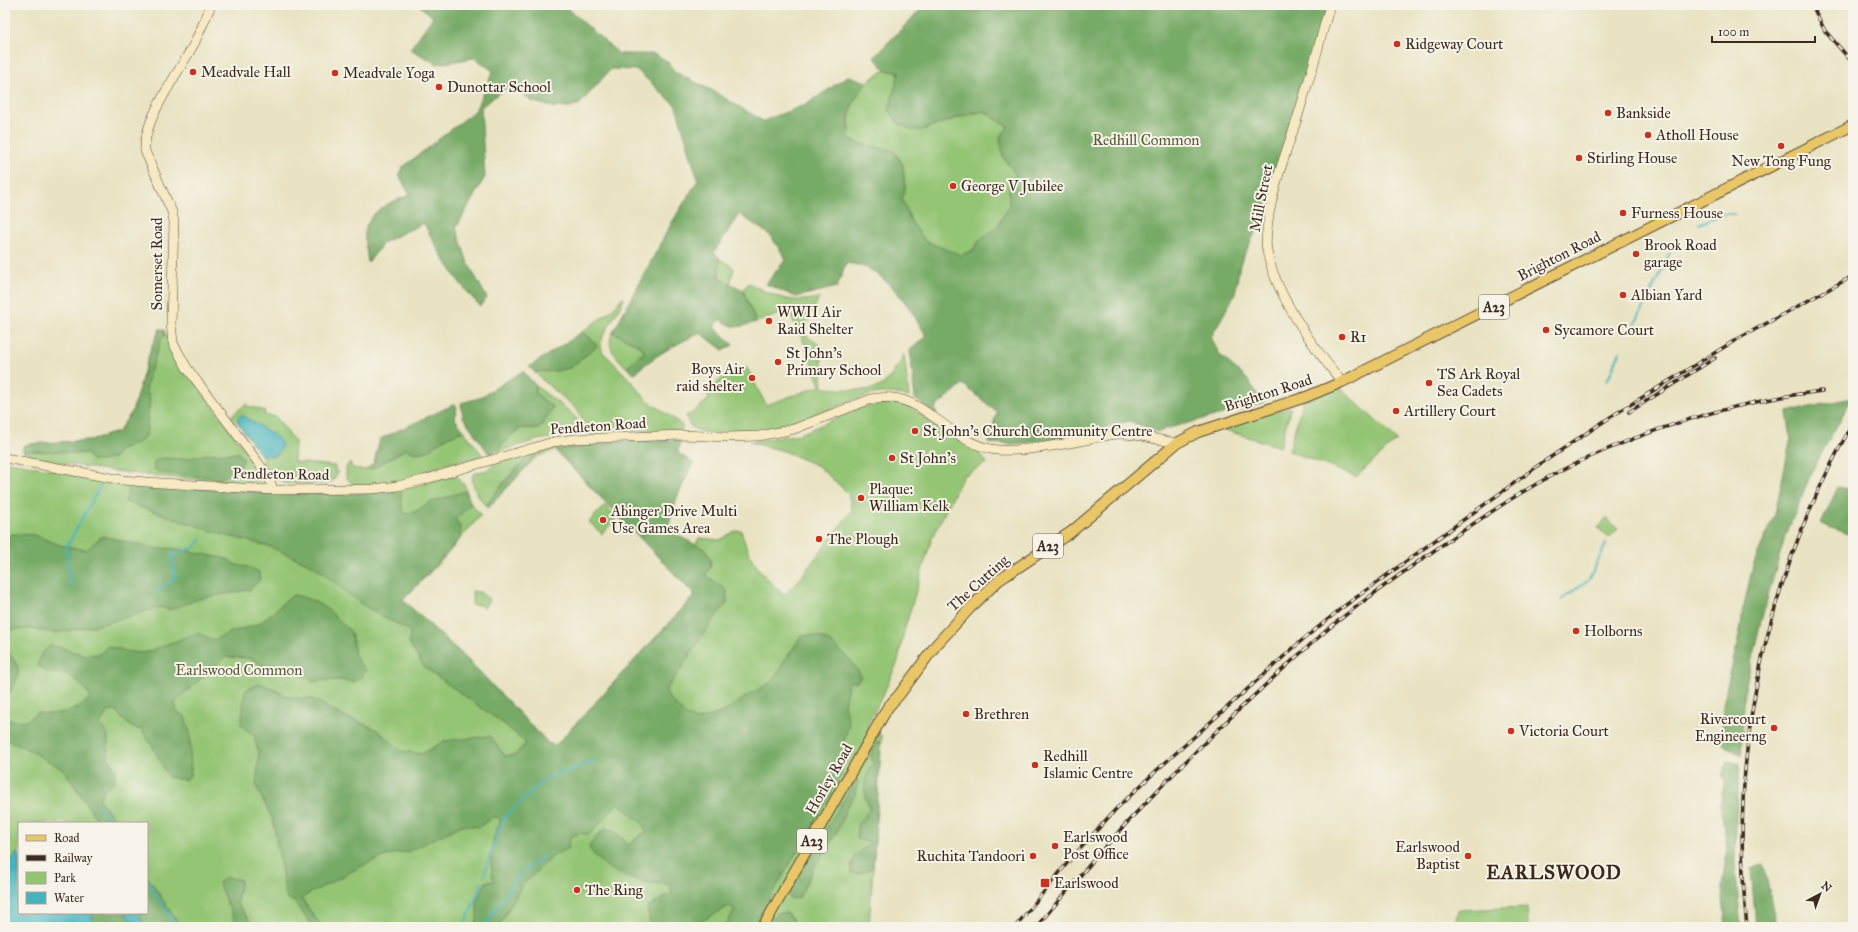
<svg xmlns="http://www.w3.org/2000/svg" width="1858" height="932" font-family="'IM FELL Great Primer',serif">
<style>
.green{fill:#94c575;stroke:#68784a;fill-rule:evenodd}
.forest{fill:#7a6;stroke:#596a42}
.water{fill:#45b4bf;stroke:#406f6e}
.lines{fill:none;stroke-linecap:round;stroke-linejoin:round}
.stream{stroke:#45b4bf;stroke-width:2}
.secondary-casing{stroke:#554637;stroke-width:10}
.primary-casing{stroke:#554637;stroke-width:12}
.secondary{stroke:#f6e9c3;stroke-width:9}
.primary{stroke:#e9c769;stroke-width:10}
.rail-casing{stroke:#3b2a1e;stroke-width:3.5}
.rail{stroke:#f7f3e8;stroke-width:2;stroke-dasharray:6;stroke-linecap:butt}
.poi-dot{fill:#c8321e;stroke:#f7f3e8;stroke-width:1.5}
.labels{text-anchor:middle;stroke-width:4;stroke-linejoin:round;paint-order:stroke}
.shield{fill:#f7f3e8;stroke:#73665b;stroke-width:1}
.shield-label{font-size:14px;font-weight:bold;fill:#3b2a1e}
.poi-label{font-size:15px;fill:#3b2a1e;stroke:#f7f3e8;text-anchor:start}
.park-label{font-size:15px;fill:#565838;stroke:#f7f3e8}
.street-label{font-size:15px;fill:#3b2a1e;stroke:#f7f3e8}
.district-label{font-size:19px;font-weight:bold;letter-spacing:1px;fill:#3b2a1e;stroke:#f7f3e8}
</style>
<rect width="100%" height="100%" fill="#f7f3e8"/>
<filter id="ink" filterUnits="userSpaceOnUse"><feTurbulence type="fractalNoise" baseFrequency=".025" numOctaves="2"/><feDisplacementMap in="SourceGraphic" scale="8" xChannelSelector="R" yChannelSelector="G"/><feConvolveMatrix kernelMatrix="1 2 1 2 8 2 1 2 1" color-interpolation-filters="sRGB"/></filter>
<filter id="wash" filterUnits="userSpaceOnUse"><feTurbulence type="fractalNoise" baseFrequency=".012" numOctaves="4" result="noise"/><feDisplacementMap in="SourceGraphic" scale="16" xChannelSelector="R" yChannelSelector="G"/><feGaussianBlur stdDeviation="0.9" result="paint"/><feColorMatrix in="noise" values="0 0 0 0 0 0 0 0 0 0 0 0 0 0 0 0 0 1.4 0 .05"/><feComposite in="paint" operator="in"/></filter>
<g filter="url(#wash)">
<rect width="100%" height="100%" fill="#e9e3c3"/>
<path class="green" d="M885,70L899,72L936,124C953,121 967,114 984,111L1008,127L1003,157L1016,175L1009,182V205L998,226L980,240L973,250L961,256L925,241L911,221L902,199L905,189L903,165L894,151L860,144L850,139C847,119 851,97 867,82C872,77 880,74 885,70Z
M720,259L734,268L730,284L719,278Z
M749,283C774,297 790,304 819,298L802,333L821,346L823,388C838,388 867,393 879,387C891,380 897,366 904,355L909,397C896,393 884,391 870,395C839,403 812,419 781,429C769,433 710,436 699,431C691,429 688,423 686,416L691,414L709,399L707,393L731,370L747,368L766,405L820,386L801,335H799L789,311L756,322L743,290Z
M622,298H624L622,303L603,336L601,343L602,351L632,382L646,399L682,425V431L593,434C583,429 584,417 576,409C563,396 547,386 534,372L570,368L597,346L592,339L582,332L612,310Z
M160,329L164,330L174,354L262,473L263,479L261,481C247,485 222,481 206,480C144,476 88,469 27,456L23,451V446L31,444L90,440L118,432L132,412L151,348Z
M613,332L642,347L644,353L634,360L627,368C616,356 605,348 613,332Z
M536,386L570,412L576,418L580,429L578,433L574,435L537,440L497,452L511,435L522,428L539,429L553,407L535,393Z
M1340,388L1397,440L1356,477L1289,451L1303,400Z
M891,402L900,404L911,408L960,441L977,449L987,463L963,476L932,538L904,631L898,661L882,697L867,726L882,736L869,927H5V461L130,484L289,493H374L401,490L451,476L452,478L457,476L464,484L471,504L481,515L443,559L403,600L466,658L549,744L556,745L695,595L555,450L536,457L530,456L506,479L486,506C479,498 470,484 473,474L487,470L493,465L553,446L624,441L680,440L678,453L693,463L677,497L667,531L695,546L699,538L720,540L733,532L741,530C750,564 760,571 784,595L798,581L852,510L848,493L818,466L784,451L749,442L800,434L863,407ZM19,823H147V913H19Z
M246,404L248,406L265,411L264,415L276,417L295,442L294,462L335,466V472H338L334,480L326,484L285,483L273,476L263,463V458L261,455L274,456L279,453L238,418V423L231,416Z
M1291,407L1280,447L1219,428Z
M464,431L483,456L443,465L418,478L387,484L353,485L346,477V468L350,462L352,468L365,470L368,468L370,470L406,449L415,453L429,451L436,444L452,435Z
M605,505L617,517L602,534L589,522Z
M1607,518L1618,529L1609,538L1598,528Z
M472,591L480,592L489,599L484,609L480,605H472Z
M1527,907L1528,927H1444V923L1455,922L1458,910Z"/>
<path class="forest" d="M419,5H564L619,54H654L667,61L675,72L713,91L763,121L807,104L848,76L867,82C852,102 845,114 850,139L860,144L894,151L903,165L905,189L902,199L911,221L925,241L961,255L973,250L980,240L998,226L1009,205V182L1016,175L1003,157L1000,137L1008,127L984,111L967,114L922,130H911L898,123L889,110L899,72L885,70L874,57L925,5H1328L1297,110L1262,218L1240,264L1235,294L1211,337L1220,355L1246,378L1264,403L1165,429L1159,432L1129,421L1105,428L1081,441L1062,439L1016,444L988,443L997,412L963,384L935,408L937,415L915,399L910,350L926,336C914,313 892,280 867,268C861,265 853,264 846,263L837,287L796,297L766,284L786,259L770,235L739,214L714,252L720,259L719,278L743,290L756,322C740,327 736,330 721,320L714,327L733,345L723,350L701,333C677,343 652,357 634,374L627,368L634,360L644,353L642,347L613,332L671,224L698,180L676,106L637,70L611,69L580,104L569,107H552L531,101L511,84L481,107L485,177L456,228L468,263L487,298L480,306C455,280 440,255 424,223L384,242L368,263C367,253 364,241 365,231C370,209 391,202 410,195L399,175L403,167L475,111L493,71L475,58L437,64L410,49L433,17Z
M160,329L164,330L165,335L161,340L149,375L146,390L150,400L146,436L134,445L120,449L115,457L102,461L91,460L86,453L73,454L64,452L23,451V446L31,444L90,440L118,432L132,412L151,348Z
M582,332L592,339L597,346L570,368L556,371L534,372L529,367Z
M523,371L536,386L535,393L553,407L539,429C534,429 528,427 523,428C509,430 504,450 489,454L463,417L461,403L479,398Z
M1852,398L1813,469L1784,540L1761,621L1745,688L1741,755L1723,744V704L1741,627L1742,614L1753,565L1775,514L1791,438L1787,412Z
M455,404L457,407L455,419L464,431L452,435L436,444L429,451L415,453L406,449L370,470L368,468L374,462L380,439Z
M680,440L678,453L693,463L677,497L667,530L706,550L710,558L711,567L705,574L727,591V603C704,630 687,661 666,690L669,698L685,715L697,720L724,712L747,696L773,681L785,660L802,635C807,635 813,635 818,636C834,642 853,661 861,676L857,682H849L844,704L849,723L841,755V776L753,927H724L735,910L729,906L700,922L696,927H651L647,908L672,893L669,884C640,885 605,873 589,848L592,841L606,828L616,833L629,845L639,836L646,833L643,824L618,803L589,835L581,833L571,836L568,848L552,857L522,885L498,927H474L477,920V900L486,882L494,881C488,860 491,839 501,820L494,816L479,827L462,825L407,852L392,854L366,864L301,898L322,927H313L294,902L286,897L273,820L256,786L259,756L254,736L241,725L245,691L260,683L289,697L313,699L339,714L376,729L402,751L422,754L444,741L490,736L505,756L515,755L526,743L504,724L424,667L409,643L410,631L364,606L314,566L268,546L224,535L125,502L130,484C220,489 312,501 401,490L402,506L405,514L414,512L431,502L466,491L471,504L456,519L461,529L460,538L403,600L466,658L549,744L556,745L695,595L555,450L579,447L582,444Z
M230,453H239L244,459L240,468L221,478L172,474L159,472L154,469V462L161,458L186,459L207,454Z
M530,456L536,457L488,508L486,506C498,487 514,472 530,456Z
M1838,487L1853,490V536L1821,524Z
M14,534L35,535L60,545L86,550L102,536L158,549L172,548L228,559L236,565L248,567L259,572L260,580L249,590L202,598L169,610L161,607L99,625L55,633L31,629L5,630V536Z
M293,595C314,598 329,609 343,624C345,626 350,630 351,633C356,650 350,654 366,670L362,677L354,682L338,680L313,681L296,673L267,668L249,658L225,657L175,702L177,712L185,716L190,733L191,775L185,780L168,777L154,749L142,730L131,727L114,710L107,712L100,724L108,735V758L116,769L114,781L105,789L99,799L118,823H99L64,770L25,748L5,740V724L8,720L26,721L37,713C59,715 75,713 91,697C85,689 77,679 68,675C54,670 51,678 38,665L41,654L51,645L85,655L99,654L108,646L130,652L144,653L197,633L214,640L231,632L259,624Z
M5,650H6C21,667 22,673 10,692L5,693Z
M877,741L881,742L873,867L860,874L851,873C851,860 857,852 868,845V840L864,841L857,839L858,823L870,809C862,792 863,779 874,763L870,756Z
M1727,761L1740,764L1736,816L1735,865L1741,927H1726L1722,888L1727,847L1720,804L1725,779L1722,777Z
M856,779L858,781L855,795L846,809L838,830L814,868L799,898L790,899L788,892Z
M1763,864L1765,870L1776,927H1756L1751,869Z
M147,876L181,927H144L139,916L140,913H147Z
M226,877L241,880L237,903L254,927H239L237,925L223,895L219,883Z
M93,913H125L136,927H90Z
M778,913H787L793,920L791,927H766L771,918Z"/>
<path class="water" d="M242,415L271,433L278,438L282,445L279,453L274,456L261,455L238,423V418Z
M19,851V913H93L90,927H5V868Z
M125,913H140L139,916L144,927H136Z"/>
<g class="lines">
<path class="stream" d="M1699,224L1722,214H1735
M1633,328L1670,253
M1607,381L1620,352
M71,587L66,548L98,490L102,480
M156,592L175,579L172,555L193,548L202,539
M1561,600L1589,580L1606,544
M573,769L594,762
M99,806L110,823
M484,876L492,848L504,818L546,778L571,770
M147,881L177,927
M464,927L482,883
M486,927L490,917L519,876L544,856"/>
</g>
</g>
<g filter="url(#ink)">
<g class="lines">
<g class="secondary-casing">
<path id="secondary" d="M211,5C206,18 200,31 194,44C179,72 142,121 145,151L172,212L174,222L171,323L173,343L187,368L269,477L273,490
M1330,5C1320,43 1309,81 1297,119C1286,153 1273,186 1268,221C1267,231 1265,242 1267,251C1276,296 1314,348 1342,382
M5,458L122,480L146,482L273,490L373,489L398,486L423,480L553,442L574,439L683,435L727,437L759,436L794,429L871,399C923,388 943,439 991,449C1015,454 1065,444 1090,439C1100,437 1111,434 1120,434C1140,434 1158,440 1177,443"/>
</g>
<g class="primary-casing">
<path id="primary" d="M763,927L888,707L899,695L936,645L970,608L999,580L1071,532L1177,443L1198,432L1306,397L1342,382L1853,125"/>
</g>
<use href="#secondary" class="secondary"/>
<use href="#primary" class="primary"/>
<g class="rail-casing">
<path id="rail" d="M1812,5L1825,31L1853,63
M1629,412L1715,358
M1015,927L1069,861L1115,810L1157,770L1300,642L1343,607L1539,465L1612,416L1734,341L1853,276
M1036,927C1069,889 1101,850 1136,813C1196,749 1260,688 1327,630C1364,599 1405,571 1445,543C1489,513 1534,482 1583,460C1659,425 1739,401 1822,391
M1747,927C1728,752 1766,576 1853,423"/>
</g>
<use href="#rail" class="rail"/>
</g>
</g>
<g class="poi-dot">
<circle cx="1397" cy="44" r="4"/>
<circle cx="193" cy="72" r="4"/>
<circle cx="335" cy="73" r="4"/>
<circle cx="439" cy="87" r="4"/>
<circle cx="1608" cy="113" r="4"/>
<circle cx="1648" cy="135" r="4"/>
<circle cx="1781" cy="146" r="4"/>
<circle cx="1579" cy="158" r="4"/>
<circle cx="953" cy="186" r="4"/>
<circle cx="1623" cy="213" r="4"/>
<circle cx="1636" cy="254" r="4"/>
<circle cx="1623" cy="295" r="4"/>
<circle cx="769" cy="321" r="4"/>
<circle cx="1546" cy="330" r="4"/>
<circle cx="1342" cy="337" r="4"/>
<circle cx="778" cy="362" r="4"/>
<circle cx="752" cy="378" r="4"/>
<circle cx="1429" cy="383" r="4"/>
<circle cx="1396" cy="411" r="4"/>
<circle cx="915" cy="431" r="4"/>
<circle cx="892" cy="458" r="4"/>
<circle cx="861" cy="498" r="4"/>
<circle cx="603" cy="520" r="4"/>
<circle cx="819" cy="539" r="4"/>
<circle cx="1576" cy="631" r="4"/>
<circle cx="966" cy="714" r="4"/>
<circle cx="1774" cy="728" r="4"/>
<circle cx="1511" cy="731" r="4"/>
<circle cx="1035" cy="765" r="4"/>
<circle cx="1055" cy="846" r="4"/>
<circle cx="1033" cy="856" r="4"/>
<circle cx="1468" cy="856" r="4"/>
<rect x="1040" y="878" width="10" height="10" rx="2"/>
<circle cx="577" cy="890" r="4"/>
</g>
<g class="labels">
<g class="shield">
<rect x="1479" y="295" width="30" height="24" rx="3"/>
<rect x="1033" y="534" width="30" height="24" rx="3"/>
<rect x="797" y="829" width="30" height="24" rx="3"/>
</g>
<g class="shield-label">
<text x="1494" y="312">A23</text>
<text x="1048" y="551">A23</text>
<text x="812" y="846">A23</text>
</g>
<g class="poi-label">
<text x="1405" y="49">Ridgeway Court</text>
<text x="201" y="77">Meadvale Hall</text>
<text x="343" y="78">Meadvale Yoga</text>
<text x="447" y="92">Dunottar School</text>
<text x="1616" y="118">Bankside</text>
<text x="1656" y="140">Atholl House</text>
<text x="1587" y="163">Stirling House</text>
<text x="1781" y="166" text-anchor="middle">New Tong Fung</text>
<text x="961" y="191">George V Jubilee</text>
<text x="1631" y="218">Furness House</text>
<text x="1644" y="250">Brook Road<tspan x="1644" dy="17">garage</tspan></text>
<text x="1631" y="300">Albian Yard</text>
<text x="777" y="317">WWII Air<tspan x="777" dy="17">Raid Shelter</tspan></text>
<text x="1554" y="335">Sycamore Court</text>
<text x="1350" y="342">R1</text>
<text x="786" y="358">St John's<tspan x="786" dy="17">Primary School</tspan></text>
<text x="744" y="374" text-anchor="end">Boys Air<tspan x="744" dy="17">raid shelter</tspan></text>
<text x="1437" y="379">TS Ark Royal<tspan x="1437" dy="17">Sea Cadets</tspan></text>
<text x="1404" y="416">Artillery Court</text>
<text x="923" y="436">St John's Church Community Centre</text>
<text x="900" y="463">St John's</text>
<text x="869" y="494">Plaque:<tspan x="869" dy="17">William Kelk</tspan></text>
<text x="611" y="516">Abinger Drive Multi<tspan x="611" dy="17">Use Games Area</tspan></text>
<text x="827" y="544">The Plough</text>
<text x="1584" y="636">Holborns</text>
<text x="974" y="719">Brethren</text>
<text x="1766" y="724" text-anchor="end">Rivercourt<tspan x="1766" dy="17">Engineerng</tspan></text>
<text x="1519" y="736">Victoria Court</text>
<text x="1043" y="761">Redhill<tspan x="1043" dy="17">Islamic Centre</tspan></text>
<text x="1063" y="842">Earlswood<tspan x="1063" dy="17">Post Office</tspan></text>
<text x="1460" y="852" text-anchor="end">Earlswood<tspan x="1460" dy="17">Baptist</tspan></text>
<text x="1025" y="861" text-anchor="end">Ruchita Tandoori</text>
<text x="1054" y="888">Earlswood</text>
<text x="585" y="895">The Ring</text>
</g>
<g class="park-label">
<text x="1146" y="145">Redhill Common</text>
<text x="239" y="675">Earlswood Common</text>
</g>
<g class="street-label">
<text transform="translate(1261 198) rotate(-79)" y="5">Mill Street</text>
<text transform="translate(1559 256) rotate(-27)" y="5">Brighton Road</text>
<text transform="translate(157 264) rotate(-90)" y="5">Somerset Road</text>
<text transform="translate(1268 393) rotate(-18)" y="5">Brighton Road</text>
<text transform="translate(598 426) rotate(-4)" y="5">Pendleton Road</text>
<text transform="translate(281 474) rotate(1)" y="5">Pendleton Road</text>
<text transform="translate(978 583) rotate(-42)" y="5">The Cutting</text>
<text transform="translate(829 779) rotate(-60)" y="5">Horley Road</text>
</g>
<g class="district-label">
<text x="1554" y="879">EARLSWOOD</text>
</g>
</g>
<rect width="1858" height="932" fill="none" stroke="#f7f3e8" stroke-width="20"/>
<rect x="18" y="822" width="130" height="92" fill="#f7f3e8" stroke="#aca397"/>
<rect x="26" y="835" width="20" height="6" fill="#e9c769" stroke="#aca397"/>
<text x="54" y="842" font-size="12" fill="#3b2a1e">Road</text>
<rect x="26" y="855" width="20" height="6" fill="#3b2a1e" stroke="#aca397"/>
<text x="54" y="862" font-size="12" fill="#3b2a1e">Railway</text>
<rect x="26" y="872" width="20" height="12" fill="#94c575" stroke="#aca397"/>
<text x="54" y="882" font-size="12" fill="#3b2a1e">Park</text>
<rect x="26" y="892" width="20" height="12" fill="#45b4bf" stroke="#aca397"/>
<text x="54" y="902" font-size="12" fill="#3b2a1e">Water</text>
<g transform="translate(1820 894) rotate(41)" stroke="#f7f3e8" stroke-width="3" paint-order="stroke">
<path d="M0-3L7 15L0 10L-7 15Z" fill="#3b2a1e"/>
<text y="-6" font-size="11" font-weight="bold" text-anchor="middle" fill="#3b2a1e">N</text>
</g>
<path d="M1712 36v6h103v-6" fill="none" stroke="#3b2a1e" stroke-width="2"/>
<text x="1718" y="36" font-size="12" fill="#3b2a1e" stroke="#f7f3e8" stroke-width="3" paint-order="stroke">100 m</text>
</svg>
